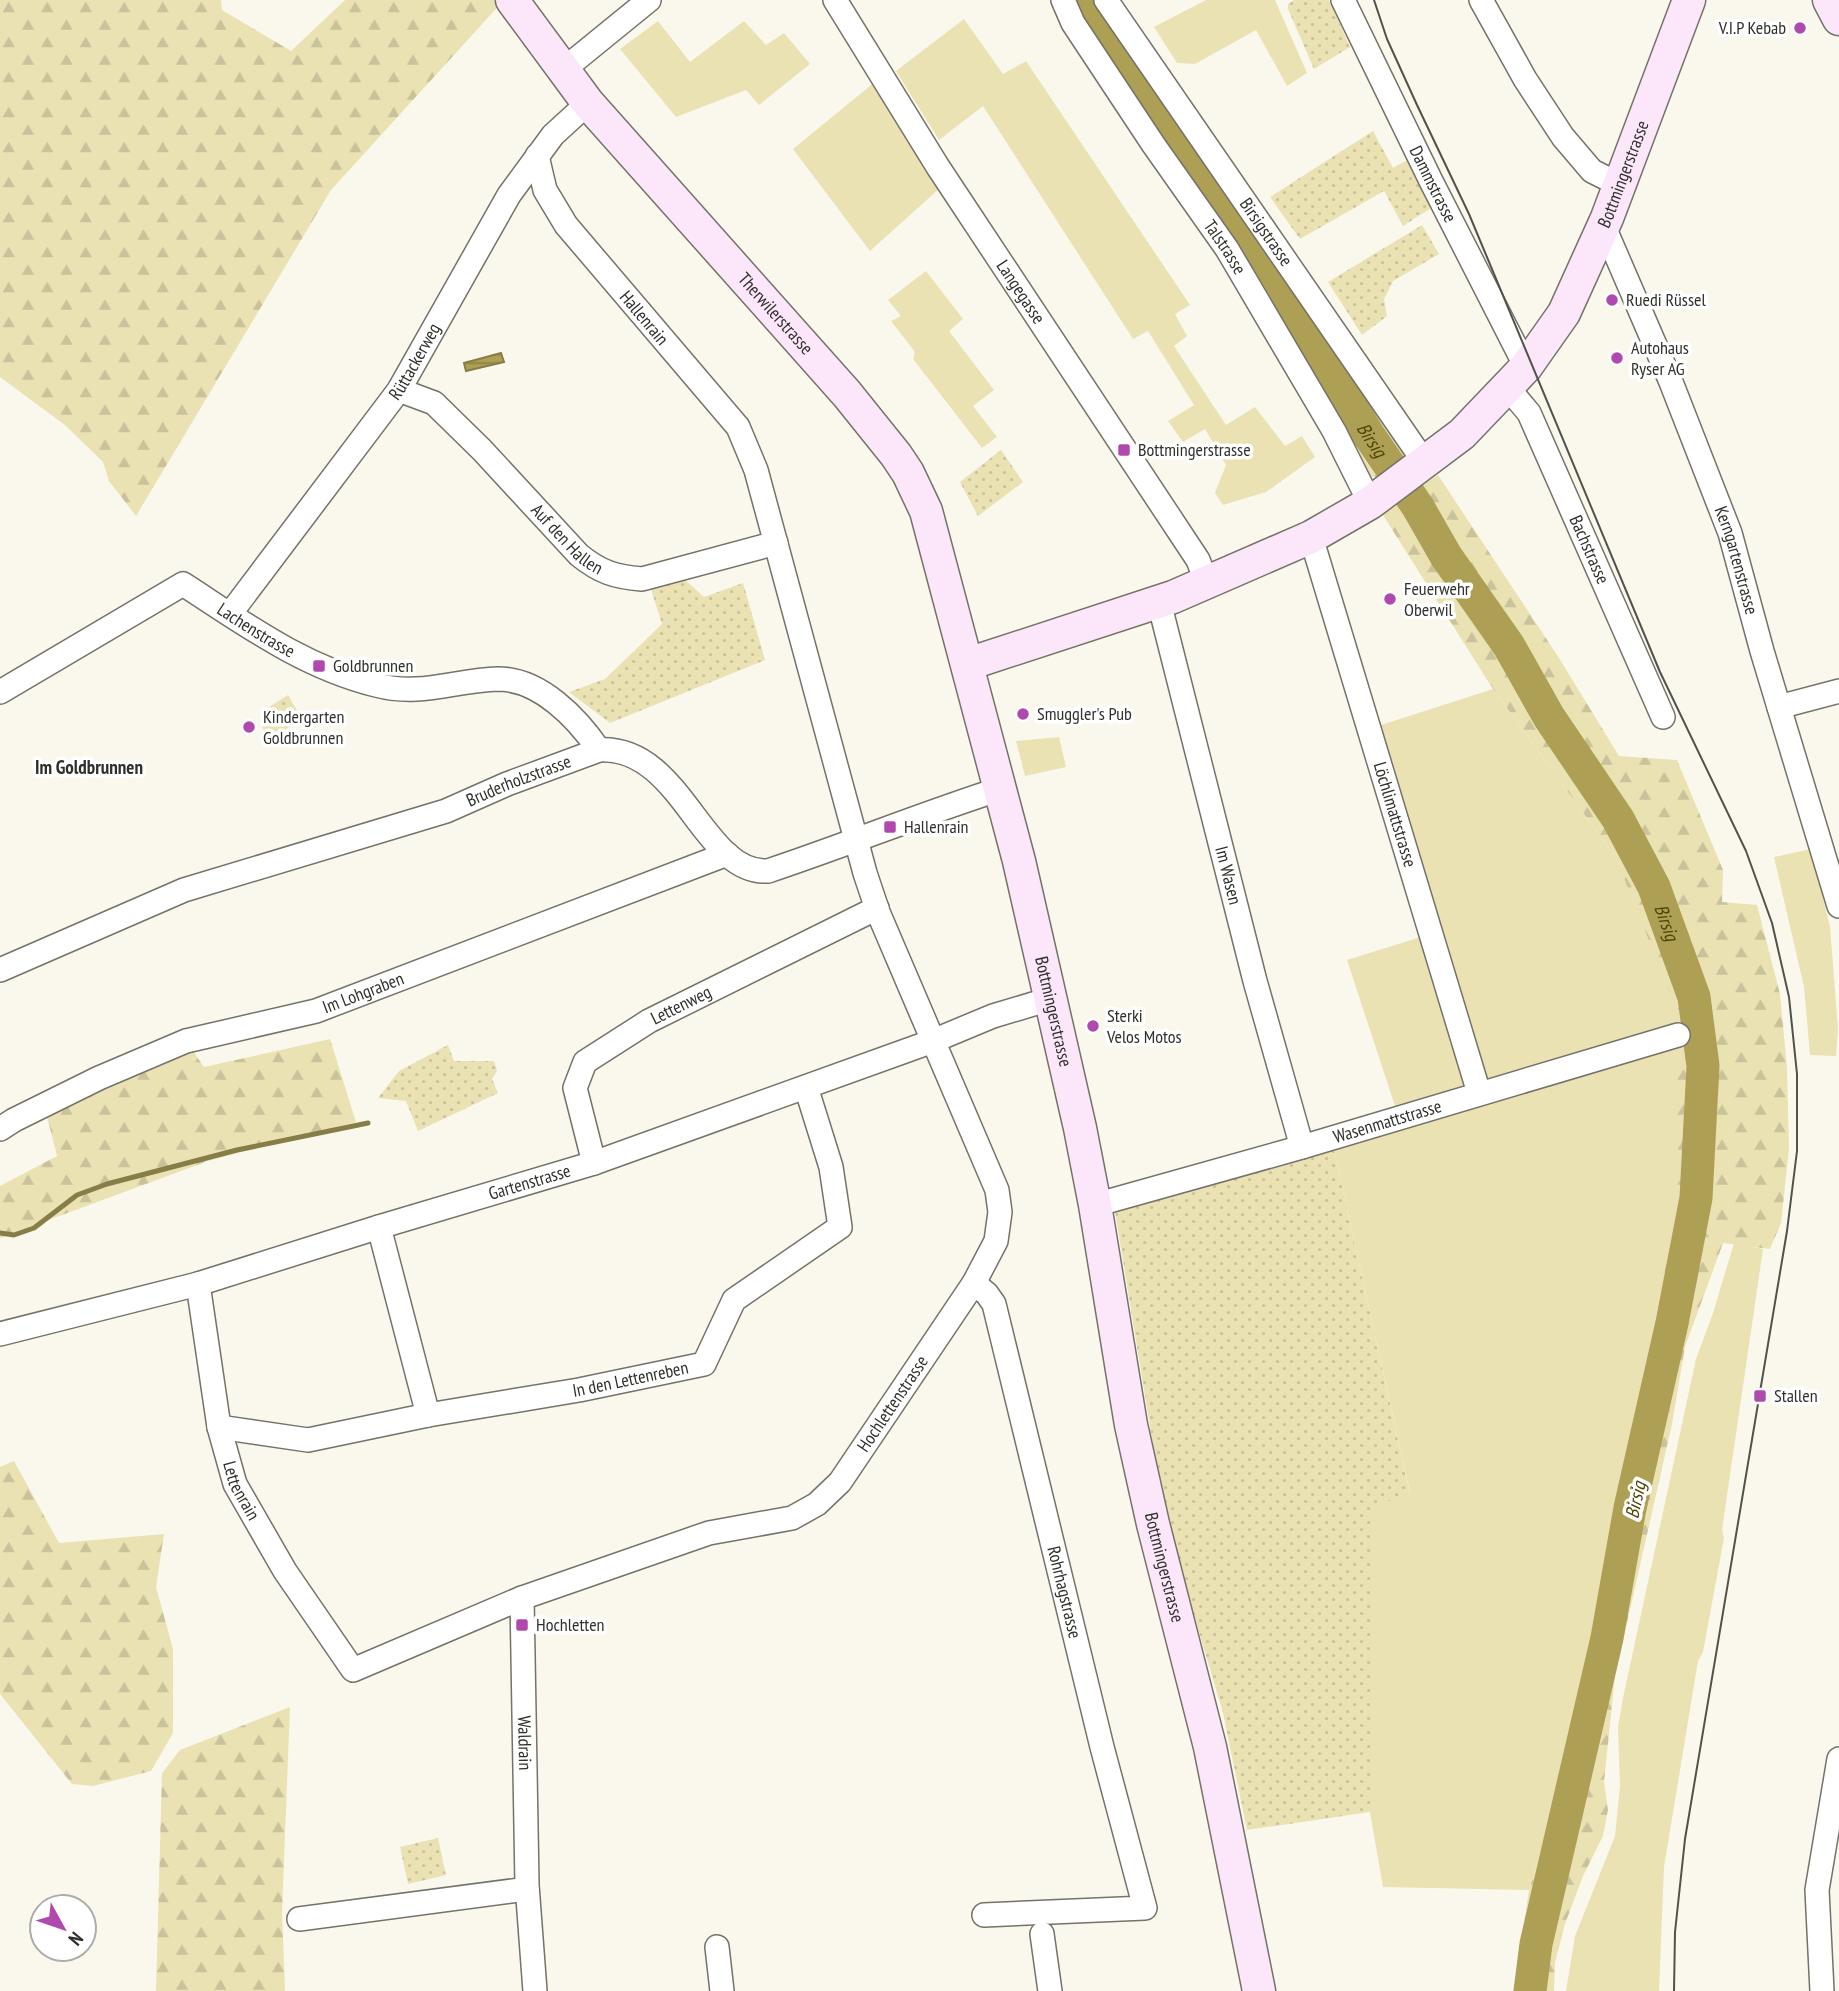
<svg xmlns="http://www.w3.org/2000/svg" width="1839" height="1991" font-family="'PT Sans Narrow',sans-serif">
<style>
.grass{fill:url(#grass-dots)}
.forest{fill:url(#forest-firs)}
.garden{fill:#eae2b3}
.water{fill:url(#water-rules);stroke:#877d47;stroke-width:2}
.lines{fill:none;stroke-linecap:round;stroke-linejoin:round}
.stream{stroke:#877d47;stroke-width:5}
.river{stroke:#ad9f53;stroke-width:33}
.street-casing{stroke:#747269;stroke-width:26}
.secondary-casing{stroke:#747269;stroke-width:35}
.street{stroke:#fff;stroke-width:23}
.secondary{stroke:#fbe7f9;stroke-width:32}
.tram{stroke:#52514c;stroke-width:2}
.poi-dot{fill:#b049ad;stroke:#fff;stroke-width:2.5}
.labels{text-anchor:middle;stroke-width:7;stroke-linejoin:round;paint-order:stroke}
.poi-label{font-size:18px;fill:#2f2f2b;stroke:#fff;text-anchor:start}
.street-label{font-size:18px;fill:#2f2f2b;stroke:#fff}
.water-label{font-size:19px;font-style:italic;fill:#4e4405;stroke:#fff}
.neighbourhood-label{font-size:19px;font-weight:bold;fill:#2f2f2b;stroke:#fff}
</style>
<defs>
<pattern id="grass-dots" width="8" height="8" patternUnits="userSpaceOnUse" patternTransform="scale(1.75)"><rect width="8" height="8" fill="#eae2b3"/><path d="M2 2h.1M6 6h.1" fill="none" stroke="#c9c29a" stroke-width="1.8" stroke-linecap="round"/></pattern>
<pattern id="forest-firs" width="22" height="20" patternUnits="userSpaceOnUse" patternTransform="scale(1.75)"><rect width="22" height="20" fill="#eae2b3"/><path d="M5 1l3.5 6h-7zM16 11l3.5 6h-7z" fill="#c9c29a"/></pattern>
<pattern id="water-rules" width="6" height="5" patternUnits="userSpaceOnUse" patternTransform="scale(1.75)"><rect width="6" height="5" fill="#ad9f53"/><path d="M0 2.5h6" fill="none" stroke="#8d8245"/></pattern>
</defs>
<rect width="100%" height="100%" fill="#faf8ed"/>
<path class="grass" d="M1294,0H1329L1350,47L1314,69L1288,9V4Z
M1373,131L1393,168L1411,158L1436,205L1403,226L1384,191L1300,239L1270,197Z
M1422,225L1439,254L1393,281L1384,299L1387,316L1362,335L1328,282Z
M1001,450L1023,482L978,516L960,482Z
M682,577L704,597L743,583L765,660L610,723L569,692L605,679L662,624L650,586Z
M288,695L302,719L270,739L262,727L276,718L269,707Z
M448,1045L454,1061H494L497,1071L492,1079L498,1093L418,1131L406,1101L378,1098L399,1071Z
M1333,1145L1410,1494L1370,1663V1812L1247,1830L1223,1713L1164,1513L1115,1211Z
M438,1838L446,1875L408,1884L400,1847Z"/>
<path class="forest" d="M0,0H221L222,10L291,51L345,0H504L331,190L136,516L109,481L103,462L65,425L0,377Z
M1073,0H1104L1411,455L1389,478L1365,476L1082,23Z
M1438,475L1559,658L1619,756L1677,760L1723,870L1722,902L1757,905L1780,994L1787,1068L1789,1149L1781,1223L1770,1249L1723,1243L1685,1347L1672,1424L1615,1676L1604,1782L1608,1810L1603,1836L1583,1876L1565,1924L1555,1963L1554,1991H1514L1529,1890L1570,1749L1616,858L1493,689L1381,512Z
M330,1039L356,1122L208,1161L0,1238V1186L57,1156L44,1105L186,1041L204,1067Z
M14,1461L59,1543L164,1534L156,1587L173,1649V1733L151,1771L93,1786L72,1784L0,1694V1467Z
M290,1707L282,1913L285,1991H156L162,1773L180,1750Z"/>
<path class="garden" d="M1206,0H1275L1307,73L1287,86L1256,30L1195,64L1177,63L1154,27Z
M964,19L1003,74L1026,61L1190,305L1175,314L1187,336L1174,346L1226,425L1255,407L1285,446L1302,436L1315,457L1266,492L1223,505L1215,493L1226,465L1205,429L1183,442L1168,421L1194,405L1148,331L1133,339L983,106L939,140L896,71Z
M658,21L690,62L744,21L766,45L784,33L810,64L759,105L746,90L676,117L620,49Z
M876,81L940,188L870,251L793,149Z
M926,271L963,319L949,331L994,390L973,406L997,437L982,448L913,359L915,352L891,321L901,316L888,300Z
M1493,689L1616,858L1677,1010L1678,1035L1674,1225L1570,1749L1529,1890L1383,1887L1370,1812V1508L1410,1493L1333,1145L1489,1097L1378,726Z
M1059,737L1066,767L1025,776L1016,741Z
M1811,849L1830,927L1838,1029L1836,1056L1810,1055L1804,987L1774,857Z
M1424,936L1471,1088L1396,1109L1347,960Z
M1734,1243L1763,1249L1722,1530L1724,1538L1703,1652L1698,1661L1664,1867L1659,1991H1566L1575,1936L1615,1836L1620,1786L1618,1727L1623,1698L1696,1359L1713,1313Z"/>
<path class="water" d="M501,353L504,362L466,371L464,363Z"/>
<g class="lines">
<path class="stream" d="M0,1233L14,1235L34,1228L77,1195L107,1184L237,1150L368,1123"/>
<path class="river" id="s1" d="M1089,0L1170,128L1306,334L1368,434L1418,507L1446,556L1509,646L1549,717L1618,819L1654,887L1694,997L1703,1066L1696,1198L1672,1323L1630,1508L1607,1638L1536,1944L1530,1991"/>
<g class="street-casing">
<g id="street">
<path id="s2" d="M835,0L938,167L1198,560L1207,583"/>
<path id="s3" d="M1063,0L1073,23L1153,144L1227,249L1334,431L1370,503"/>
<path id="s4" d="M1106,0L1425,463"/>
<path id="s5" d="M1343,0L1431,181L1526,367"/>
<path d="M1481,0L1525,79L1563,137L1592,171L1620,185"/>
<path d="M563,70L649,0"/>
<path id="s6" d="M1604,227L1671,382L1730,533L1762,651L1839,906"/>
<path id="s7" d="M1508,388L1529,413L1663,717"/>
<path id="s8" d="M399,390L434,403L482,450L579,555C600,572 615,577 642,579L776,543"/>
<path id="s9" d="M1311,537L1479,1093"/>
<path id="s10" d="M1159,602L1255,981L1302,1147"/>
<path id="s11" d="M230,614L399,390L509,195L553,135L588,103"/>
<path id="s12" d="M0,692L183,584C245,624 303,667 376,685C421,697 455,680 498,679C540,679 577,718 599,750"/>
<path d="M1779,707L1839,691"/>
<path id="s13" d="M0,970L184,890L446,811L507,784L599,750C682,745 702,875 768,871C846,845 922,814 1000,789"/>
<path id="s14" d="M0,1129L14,1120L99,1078L186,1041L316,1011L727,854"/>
<path id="s15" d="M594,1163L575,1088L585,1062L649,1021L877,908"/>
<path id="s16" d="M1095,1205L1302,1147L1678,1035"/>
<path d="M379,1227L428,1415"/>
<path id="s17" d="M974,1283L987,1294L994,1304L1102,1747L1145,1908L984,1915"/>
<path id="s18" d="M198,1284L219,1427L235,1484L285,1571L353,1670L522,1598L709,1533L792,1518L817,1504L840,1482L974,1283L996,1241L1000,1212L997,1190L878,912L865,873L756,470L738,427L566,225L545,190L537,156"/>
<path id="s19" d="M0,1334L198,1284L379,1227L594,1163L933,1041L993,1016L1050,999"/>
<path id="s20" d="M219,1427L308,1440L428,1415L579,1390L704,1364L734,1300L840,1227L831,1167L806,1087"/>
<path id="s21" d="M522,1598L527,1885L535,1991"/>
<path d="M299,1919L527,1889"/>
<path d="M1042,1934L1050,1991"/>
<path d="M717,1947L722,1991"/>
<path d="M1822,1991L1817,1890L1839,1759"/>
</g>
</g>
<g class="secondary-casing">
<g id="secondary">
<path id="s22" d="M512,0L588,103L847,394L896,455L908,473L926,511L1019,861L1080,1128L1095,1205L1131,1425L1153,1524L1210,1747L1259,1991"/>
<path d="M1829,0L1839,19"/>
<path id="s23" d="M968,664L1173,597L1311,537L1370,503L1462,434L1526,367L1564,313L1607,218L1689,0"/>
</g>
</g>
<use href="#street" class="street"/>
<use href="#secondary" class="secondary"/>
<path class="tram" d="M1374,0L1387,39L1417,105L1469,214L1660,672L1746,851L1772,923L1789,997L1797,1074V1151L1787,1231L1685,1839L1675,1932L1674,1991"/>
</g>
<g class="poi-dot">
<circle cx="1800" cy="28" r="7"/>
<circle cx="1612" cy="300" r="7"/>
<circle cx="1617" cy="358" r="7"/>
<rect x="1117" y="443" width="14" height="14" rx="3.5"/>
<circle cx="1390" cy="599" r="7"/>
<rect x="312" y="659" width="14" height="14" rx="3.5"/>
<circle cx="1023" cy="714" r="7"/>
<circle cx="249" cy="727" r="7"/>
<rect x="883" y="820" width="14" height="14" rx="3.5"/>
<circle cx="1093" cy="1026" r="7"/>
<rect x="1753" y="1389" width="14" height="14" rx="3.5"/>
<rect x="515" y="1618" width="14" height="14" rx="3.5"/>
</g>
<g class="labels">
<g class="poi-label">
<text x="1786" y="34" text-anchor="end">V.I.P Kebab</text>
<text x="1626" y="306">Ruedi Rüssel</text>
<text x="1631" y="354">Autohaus<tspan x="1631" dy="21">Ryser AG</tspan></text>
<text x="1138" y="456">Bottmingerstrasse</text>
<text x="1404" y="595">Feuerwehr<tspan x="1404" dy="21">Oberwil</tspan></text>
<text x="333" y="672">Goldbrunnen</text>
<text x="1037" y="720">Smuggler's Pub</text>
<text x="263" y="723">Kindergarten<tspan x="263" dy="21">Goldbrunnen</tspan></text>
<text x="904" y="833">Hallenrain</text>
<text x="1107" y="1022">Sterki<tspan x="1107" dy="21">Velos Motos</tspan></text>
<text x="1774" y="1402">Stallen</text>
<text x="536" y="1631">Hochletten</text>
</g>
<g class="street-label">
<text dy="6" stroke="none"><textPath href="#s23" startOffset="859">Bottmingerstrasse</textPath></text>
<text dy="6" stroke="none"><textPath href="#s5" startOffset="205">Dammstrasse</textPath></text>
<text dy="6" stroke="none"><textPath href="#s4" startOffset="282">Birsigstrasse</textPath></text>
<text dy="6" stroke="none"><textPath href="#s3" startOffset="296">Talstrasse</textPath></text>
<text dy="6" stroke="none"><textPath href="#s2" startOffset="346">Langegasse</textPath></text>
<text dy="6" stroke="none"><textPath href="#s22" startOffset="410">Therwilerstrasse</textPath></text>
<text transform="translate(644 318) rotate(50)" y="6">Hallenrain</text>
<text dy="6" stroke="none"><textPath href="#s11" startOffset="313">Rüttackerweg</textPath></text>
<text dy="6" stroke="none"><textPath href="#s8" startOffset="228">Auf den Hallen</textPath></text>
<text dy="6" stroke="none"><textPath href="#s7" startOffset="182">Bachstrasse</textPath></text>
<text dy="6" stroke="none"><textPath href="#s6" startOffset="359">Kerngartenstrasse</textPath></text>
<text dy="6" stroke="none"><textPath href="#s12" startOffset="299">Lachenstrasse</textPath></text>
<text dy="6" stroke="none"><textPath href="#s13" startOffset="553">Bruderholzstrasse</textPath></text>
<text dy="6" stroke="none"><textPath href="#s9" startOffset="290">Löchlimattstrasse</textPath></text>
<text dy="6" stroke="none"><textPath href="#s10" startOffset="282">Im Wasen</textPath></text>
<text dy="6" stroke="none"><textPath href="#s14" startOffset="390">Im Lohgraben</textPath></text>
<text dy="6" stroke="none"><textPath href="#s15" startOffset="217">Lettenweg</textPath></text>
<text dy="6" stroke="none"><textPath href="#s22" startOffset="1176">Bottmingerstrasse</textPath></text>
<text dy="6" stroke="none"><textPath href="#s16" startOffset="304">Wasenmattstrasse</textPath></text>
<text dy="6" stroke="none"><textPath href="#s19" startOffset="551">Gartenstrasse</textPath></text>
<text dy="6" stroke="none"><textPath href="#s20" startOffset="418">In den Lettenreben</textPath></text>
<text dy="6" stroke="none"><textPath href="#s18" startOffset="1045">Hochlettenstrasse</textPath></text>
<text dy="6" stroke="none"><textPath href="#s18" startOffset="212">Lettenrain</textPath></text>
<text dy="6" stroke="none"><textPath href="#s22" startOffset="1743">Bottmingerstrasse</textPath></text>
<text dy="6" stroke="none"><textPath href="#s17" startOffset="326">Rohrhagstrasse</textPath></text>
<text dy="6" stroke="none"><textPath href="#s21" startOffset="145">Waldrain</textPath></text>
</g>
<g class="water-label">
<text dy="7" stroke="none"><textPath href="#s1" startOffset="523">Birsig</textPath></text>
<text dy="7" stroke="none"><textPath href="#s1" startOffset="1090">Birsig</textPath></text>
<text transform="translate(1635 1500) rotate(-78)" y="7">Birsig</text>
</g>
<g class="neighbourhood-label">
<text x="89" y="774">Im Goldbrunnen</text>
</g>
</g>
<g transform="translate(63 1928) rotate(130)"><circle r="33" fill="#ffffff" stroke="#acacaa" stroke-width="2"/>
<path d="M0-5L12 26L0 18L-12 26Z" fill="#b049ad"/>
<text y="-10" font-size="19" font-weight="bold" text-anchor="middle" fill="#2f2f2b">N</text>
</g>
</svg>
